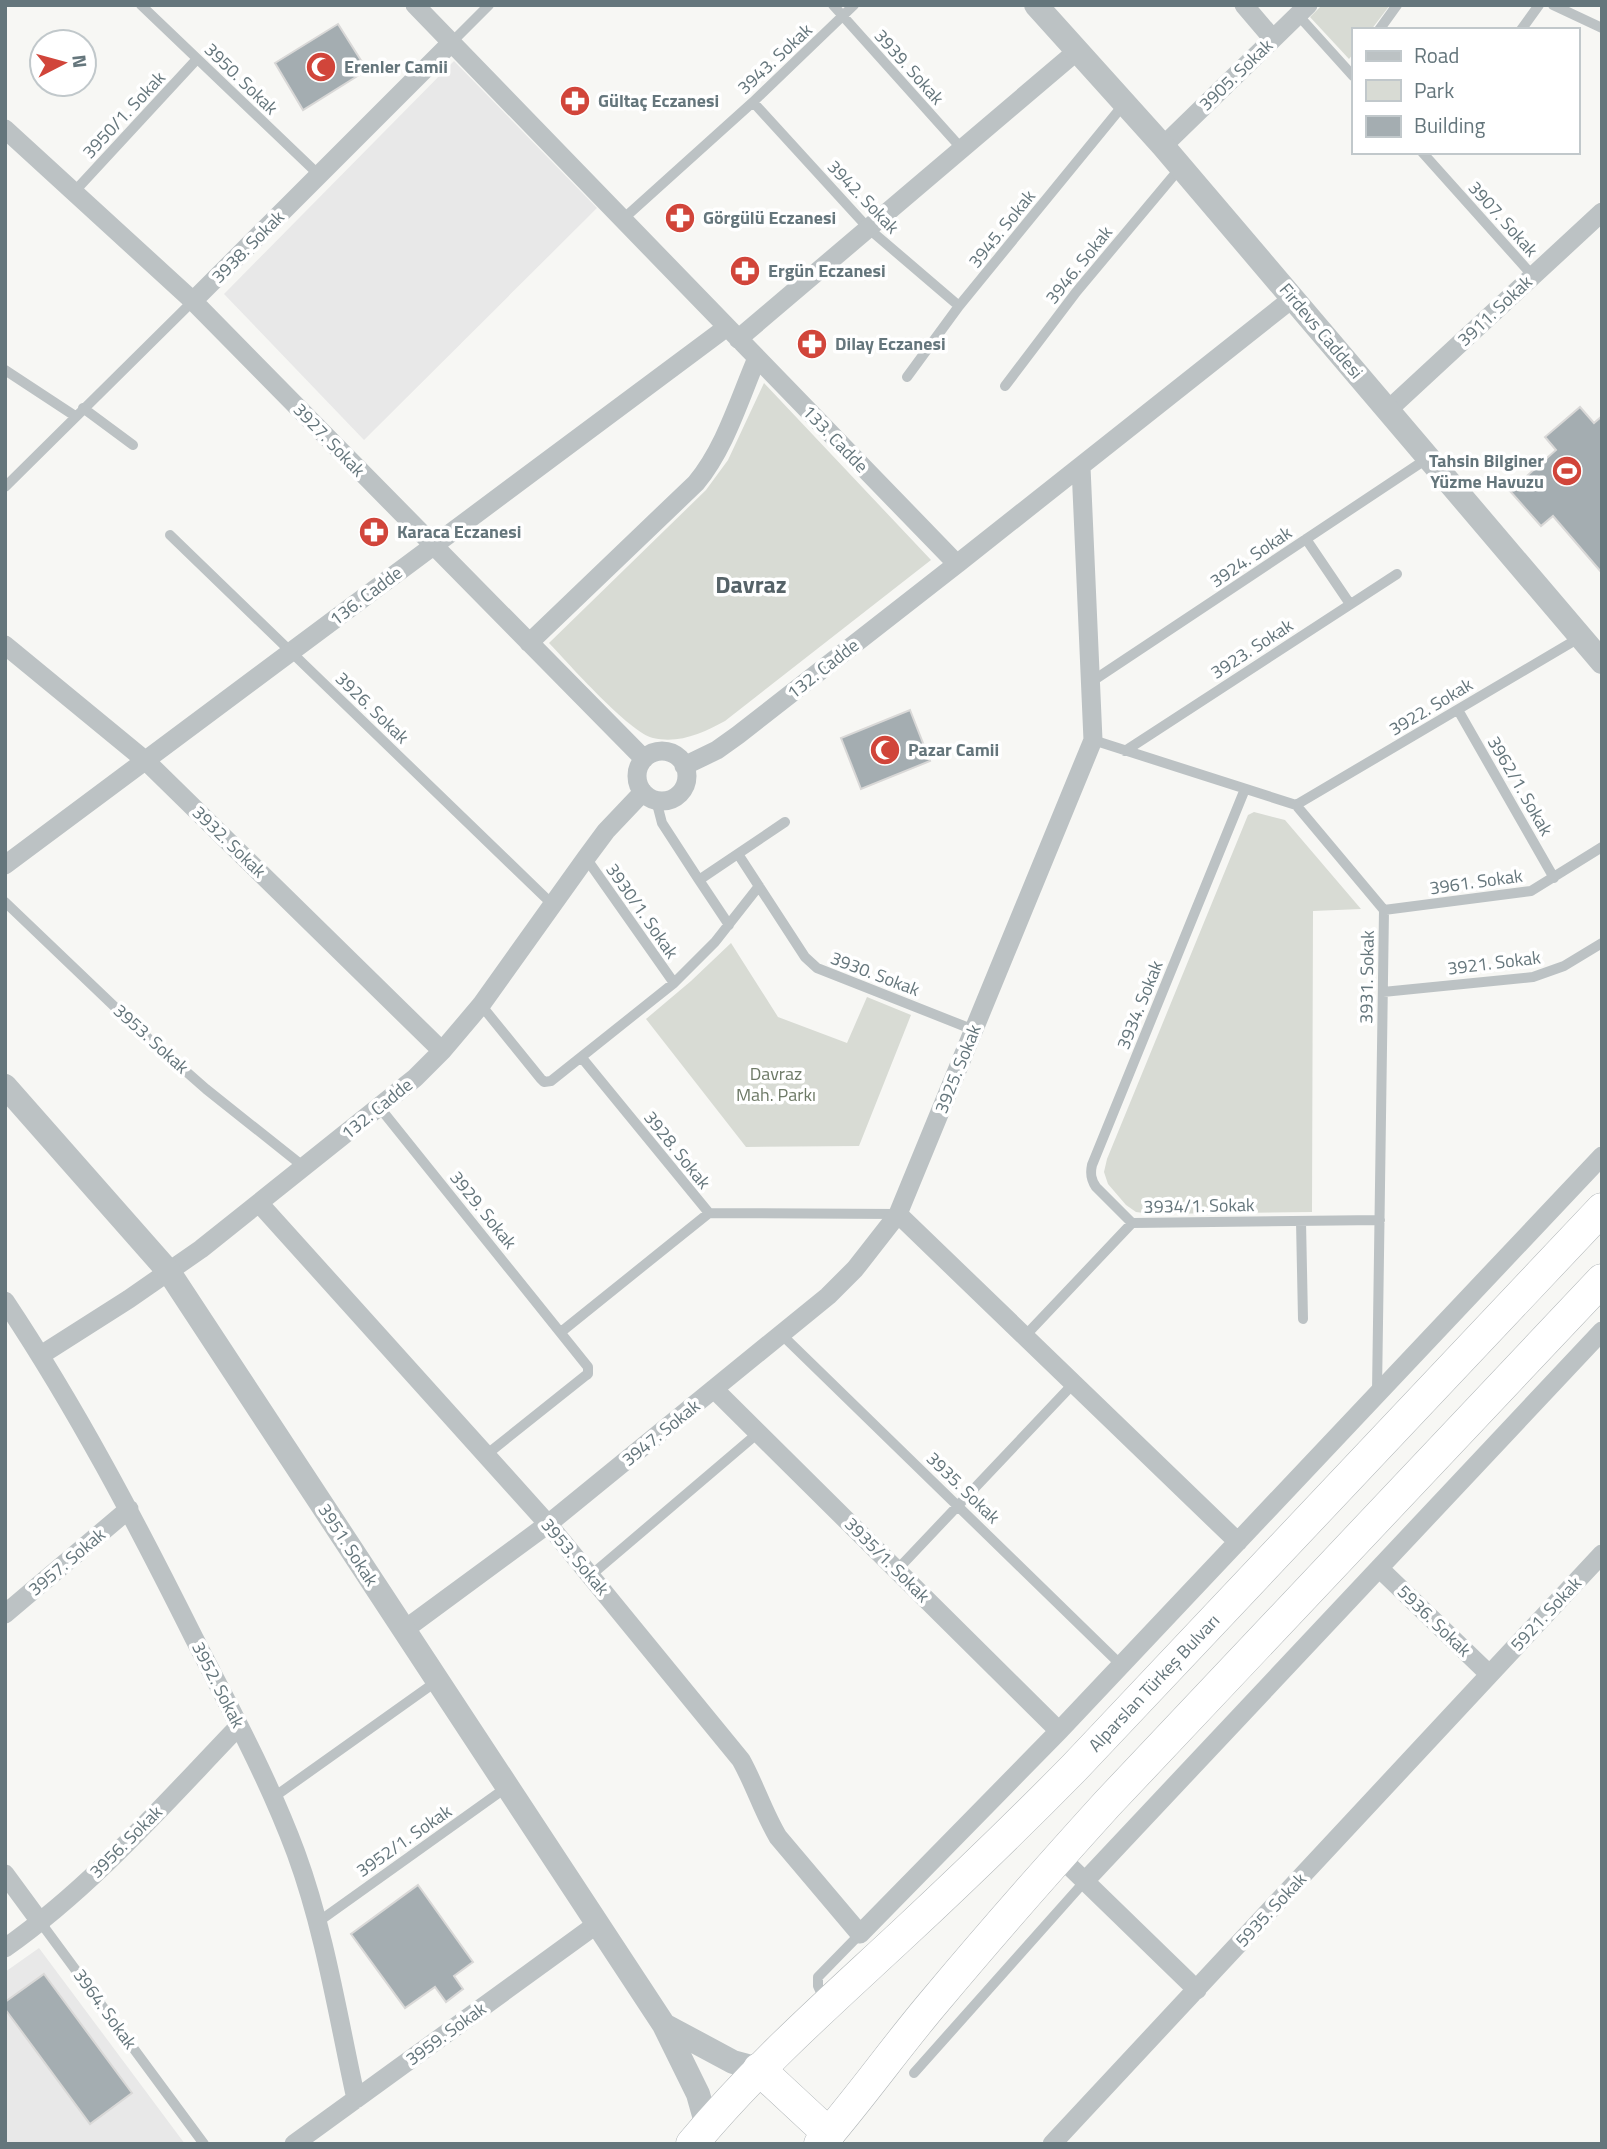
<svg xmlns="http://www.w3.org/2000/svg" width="1607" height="2149" font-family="'Titillium Web',sans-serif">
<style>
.built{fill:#e8e8e8}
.green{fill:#d8dbd4}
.building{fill:#a4adb1;stroke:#d9d8d7;stroke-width:2}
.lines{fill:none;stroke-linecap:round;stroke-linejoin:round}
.trunk-casing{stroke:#b0b5b7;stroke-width:33}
.service{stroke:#bcc2c4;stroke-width:10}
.minor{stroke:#bcc2c4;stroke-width:19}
.tertiary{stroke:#bcc2c4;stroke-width:24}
.trunk{stroke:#fff;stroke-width:32}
.labels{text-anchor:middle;stroke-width:7;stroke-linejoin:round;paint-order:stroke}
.street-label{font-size:18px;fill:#65767c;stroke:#fff}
.poi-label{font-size:18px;font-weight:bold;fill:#65767c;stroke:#fff;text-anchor:start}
.park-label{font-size:18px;fill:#6e7a67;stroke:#fff}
.district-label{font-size:24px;font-weight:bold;fill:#566368;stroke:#fff}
</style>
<rect width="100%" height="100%" fill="#f7f7f4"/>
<path class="built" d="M454,61L597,208L364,440L224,294Z
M39,1948L185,2144H5V1972Z"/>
<path class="green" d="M1322,5H1390L1371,30H1353V54L1349,59L1310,17Z
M764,383L931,560L725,721C703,733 679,744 653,738C630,733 568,663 549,643L706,490L728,460Z
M1254,812L1285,820L1361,909L1313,911L1312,1212L1151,1214L1136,1212L1126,1205L1108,1184L1104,1172L1107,1159L1248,815Z
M731,943L778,1017L847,1043L867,997L911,1015L859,1146L746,1147L646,1019L691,981Z"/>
<path class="building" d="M338,24L367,70L303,110L275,63Z
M1580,407L1594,423L1602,416V573L1553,516L1541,526L1510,491L1556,450L1545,437Z
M910,710L930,761L861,789L841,738Z
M418,1885L473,1962L454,1976L463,1989L446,2002L435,1987L405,2008L351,1934Z
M44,1974L132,2093L90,2124L5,2009V2002Z"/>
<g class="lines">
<g class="trunk-casing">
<g id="trunk">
<path d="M759,2069L829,2134"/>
<path id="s1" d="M692,2144C756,2067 830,2002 903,1934C961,1880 1018,1825 1074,1768L1602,1209"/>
<path d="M820,2144C860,2098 895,2048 934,2002C990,1935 1048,1869 1107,1804L1602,1280"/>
</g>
</g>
<path class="service" d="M141,5L319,175
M833,5L962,149
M1553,5L1602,28
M1298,15L1353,76
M1379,30L1397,5
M1521,30L1539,5
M451,43L489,5
M753,102L869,229L959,306
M1422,152L1533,276
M74,192L197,59
M622,220L753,102L854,5
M5,370L75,416
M907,377L959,306L1124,104
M1005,386L1077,291L1180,168
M83,408L133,445
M5,487L193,301
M170,535L553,905
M1306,539L1350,604
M1091,682L1428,458
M1458,710L1554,878
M1093,740L1296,805L1384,910L1377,1392
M1125,751L1397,574
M656,800L662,823L699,880L785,822
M1296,805L1579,638
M738,854L805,957L817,968L974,1030
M586,858L674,983
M699,880L729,925
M5,902L140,1031L206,1089L304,1167
M1384,910L1531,891L1602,847
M1383,992L1533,977L1564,966L1602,943
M481,1005L541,1079L544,1082L551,1081L674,983L715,942L759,886
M582,1058L709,1213L898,1214
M380,1108L588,1367V1374L585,1376L486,1455
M1301,1221L1303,1319
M1132,1223L1096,1187C1091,1180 1090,1174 1092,1165L1245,789
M561,1332L709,1213
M781,1334L1121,1665
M1025,1336L1132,1223L1380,1220
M897,1570L1074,1383
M590,1576L758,1433
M274,1797L437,1681
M318,1922L507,1787
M41,1923L204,2144
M824,1999L818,1986V1977L860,1934
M914,2073L1085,1881"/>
<path class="minor" d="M415,5L957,564L1293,298
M1244,5L1273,39
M5,129L193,301L644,759
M1163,146L1308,5
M193,301L451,43
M738,339L1077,51
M1388,410L1602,212
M1081,467L1093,740L898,1214L1238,1542
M529,643L696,483C725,448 739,400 757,358
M5,645L146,761L442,1051
M637 776a25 25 0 1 1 50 0a25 25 0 1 1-50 0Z
M684,766L717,750L738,735L957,564
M5,865L727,327
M259,1203L548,1524L741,1760C755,1785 763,1812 778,1837L860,1934L1059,1731L1602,1156
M5,1301C77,1409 136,1522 194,1638C230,1708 268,1778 296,1853C325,1932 338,2017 356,2099
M41,1355L129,1299L201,1249L415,1078L442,1051L481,1005L586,858L606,831L643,792
M714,1389L1059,1731
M1379,1568L1489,1674
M5,1614L129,1509
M404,1630L548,1524L828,1296L855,1269L898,1214
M1060,1857L1197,1990
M5,1874L41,1923
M1085,1881L1602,1331
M5,1948C93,1886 164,1804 239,1726
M294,2144L597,1924
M1052,2144L1602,1554"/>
<path class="tertiary" d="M1036,5L1163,146L1602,662
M5,1086L169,1272L664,2025
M707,2126L698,2094L664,2025L733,2062L759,2069"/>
<use href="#trunk" class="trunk"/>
</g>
<defs>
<g id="mosque-disc" transform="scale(1.575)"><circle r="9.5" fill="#d1453a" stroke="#fff"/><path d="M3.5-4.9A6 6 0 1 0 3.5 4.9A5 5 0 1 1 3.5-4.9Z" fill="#fff"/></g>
<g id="pharmacy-disc" transform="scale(1.575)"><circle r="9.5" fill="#d1453a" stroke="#fff"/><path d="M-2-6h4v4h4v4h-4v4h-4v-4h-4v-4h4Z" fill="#fff"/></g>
<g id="stadium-disc" transform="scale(1.575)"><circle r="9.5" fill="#d1453a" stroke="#fff"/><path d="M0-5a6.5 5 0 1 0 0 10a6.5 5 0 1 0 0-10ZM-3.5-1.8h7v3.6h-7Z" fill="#fff"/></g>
</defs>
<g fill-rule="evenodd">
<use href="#mosque-disc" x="321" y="67"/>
<use href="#pharmacy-disc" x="575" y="101"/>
<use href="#pharmacy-disc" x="680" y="218"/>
<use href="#pharmacy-disc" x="745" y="271"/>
<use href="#pharmacy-disc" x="812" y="344"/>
<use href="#stadium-disc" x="1567" y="471"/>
<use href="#pharmacy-disc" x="374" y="532"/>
<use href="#mosque-disc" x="885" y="750"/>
</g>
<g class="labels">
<g class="street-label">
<text transform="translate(775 59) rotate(-43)" y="6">3943. Sokak</text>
<text transform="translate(909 67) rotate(48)" y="6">3939. Sokak</text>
<text transform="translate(1236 75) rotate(-44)" y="6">3905. Sokak</text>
<text transform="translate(241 79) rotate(44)" y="6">3950. Sokak</text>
<text transform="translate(124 115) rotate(-47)" y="6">3950/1. Sokak</text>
<text transform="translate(863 197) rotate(46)" y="6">3942. Sokak</text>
<text transform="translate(1503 219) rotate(48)" y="6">3907. Sokak</text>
<text transform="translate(1002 229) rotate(-51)" y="6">3945. Sokak</text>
<text transform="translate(248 247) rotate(-45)" y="6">3938. Sokak</text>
<text transform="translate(1079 265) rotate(-51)" y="6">3946. Sokak</text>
<text transform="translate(1495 311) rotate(-43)" y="6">3911. Sokak</text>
<text transform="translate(1321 331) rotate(50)" y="6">Firdevs Caddesi</text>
<text transform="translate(835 439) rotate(46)" y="6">133. Cadde</text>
<text transform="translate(329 440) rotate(46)" y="6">3927. Sokak</text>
<text transform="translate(1251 557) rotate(-34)" y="6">3924. Sokak</text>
<text transform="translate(366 596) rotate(-37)" y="6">136. Cadde</text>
<text transform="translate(1252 649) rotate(-33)" y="6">3923. Sokak</text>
<text transform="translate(823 669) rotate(-38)" y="6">132. Cadde</text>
<text transform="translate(1431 707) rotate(-31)" y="6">3922. Sokak</text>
<text transform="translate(372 708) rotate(44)" y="6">3926. Sokak</text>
<text transform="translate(1520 786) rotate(60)" y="6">3962/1. Sokak</text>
<text transform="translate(229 842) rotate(44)" y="6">3932. Sokak</text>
<text transform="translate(1476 882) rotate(-8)" y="6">3961. Sokak</text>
<text transform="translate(642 911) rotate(55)" y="6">3930/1. Sokak</text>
<text transform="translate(1494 963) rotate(-7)" y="6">3921. Sokak</text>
<text transform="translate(875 974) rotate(21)" y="6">3930. Sokak</text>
<text transform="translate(1367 977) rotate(-89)" y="6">3931. Sokak</text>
<text transform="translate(1140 1005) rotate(-68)" y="6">3934. Sokak</text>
<text transform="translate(151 1039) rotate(42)" y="6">3953. Sokak</text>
<text transform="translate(958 1069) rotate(-68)" y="6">3925. Sokak</text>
<text transform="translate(377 1109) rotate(-39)" y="6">132. Cadde</text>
<text transform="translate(677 1150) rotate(51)" y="6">3928. Sokak</text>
<text transform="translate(1199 1206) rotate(-1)" y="6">3934/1. Sokak</text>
<text transform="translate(483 1210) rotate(51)" y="6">3929. Sokak</text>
<text transform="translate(661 1433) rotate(-39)" y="6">3947. Sokak</text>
<text transform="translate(963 1488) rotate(44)" y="6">3935. Sokak</text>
<text transform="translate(348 1545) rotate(57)" y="6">3951. Sokak</text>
<text transform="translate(575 1557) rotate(50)" y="6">3953. Sokak</text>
<text transform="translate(887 1560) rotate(45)" y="6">3935/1. Sokak</text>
<text transform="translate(67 1562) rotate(-40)" y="6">3957. Sokak</text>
<text transform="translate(1546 1614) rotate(-47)" y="6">5921. Sokak</text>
<text transform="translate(1434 1621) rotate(44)" y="6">5936. Sokak</text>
<text dy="6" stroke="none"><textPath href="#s1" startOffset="653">Alparslan Türkeş Bulvarı</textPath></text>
<text transform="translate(218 1685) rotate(63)" y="6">3952. Sokak</text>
<text transform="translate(404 1841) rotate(-35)" y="6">3952/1. Sokak</text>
<text transform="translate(126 1842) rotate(-45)" y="6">3956. Sokak</text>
<text transform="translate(1271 1910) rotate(-47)" y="6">5935. Sokak</text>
<text transform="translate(105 2009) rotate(54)" y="6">3964. Sokak</text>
<text transform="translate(446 2034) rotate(-36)" y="6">3959. Sokak</text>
</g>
<g class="poi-label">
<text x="344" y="73">Erenler Camii</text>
<text x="598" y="107">Gültaç Eczanesi</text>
<text x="703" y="224">Görgülü Eczanesi</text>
<text x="768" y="277">Ergün Eczanesi</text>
<text x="835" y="350">Dilay Eczanesi</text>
<text x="1544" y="467" text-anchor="end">Tahsin Bilginer<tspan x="1544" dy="21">Yüzme Havuzu</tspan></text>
<text x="397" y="538">Karaca Eczanesi</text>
<text x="908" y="756">Pazar Camii</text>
</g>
<g class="park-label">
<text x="776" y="1080">Davraz<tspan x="776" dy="21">Mah. Parkı</tspan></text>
</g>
<g class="district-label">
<text x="751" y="593">Davraz</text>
</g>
</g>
<rect width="1607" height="2149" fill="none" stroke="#65767c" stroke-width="14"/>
<rect x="1352" y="28" width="228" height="126" fill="#ffffff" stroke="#c1c8cb" stroke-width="2"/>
<rect x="1366" y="51" width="35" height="10" fill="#bcc2c4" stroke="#c1c8cb" stroke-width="2"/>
<text x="1414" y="63" font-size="21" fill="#65767c">Road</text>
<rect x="1366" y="80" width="35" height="21" fill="#d8dbd4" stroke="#c1c8cb" stroke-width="2"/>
<text x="1414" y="98" font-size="21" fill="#65767c">Park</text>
<rect x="1366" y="116" width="35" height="21" fill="#a4adb1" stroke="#c1c8cb" stroke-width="2"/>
<text x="1414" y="133" font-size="21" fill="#65767c">Building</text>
<g transform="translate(63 63) rotate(84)"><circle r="33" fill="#ffffff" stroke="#c1c8cb" stroke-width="2"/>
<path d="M0-5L12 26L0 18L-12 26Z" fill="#d1453a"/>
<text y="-10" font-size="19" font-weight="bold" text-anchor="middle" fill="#65767c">N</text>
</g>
</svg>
